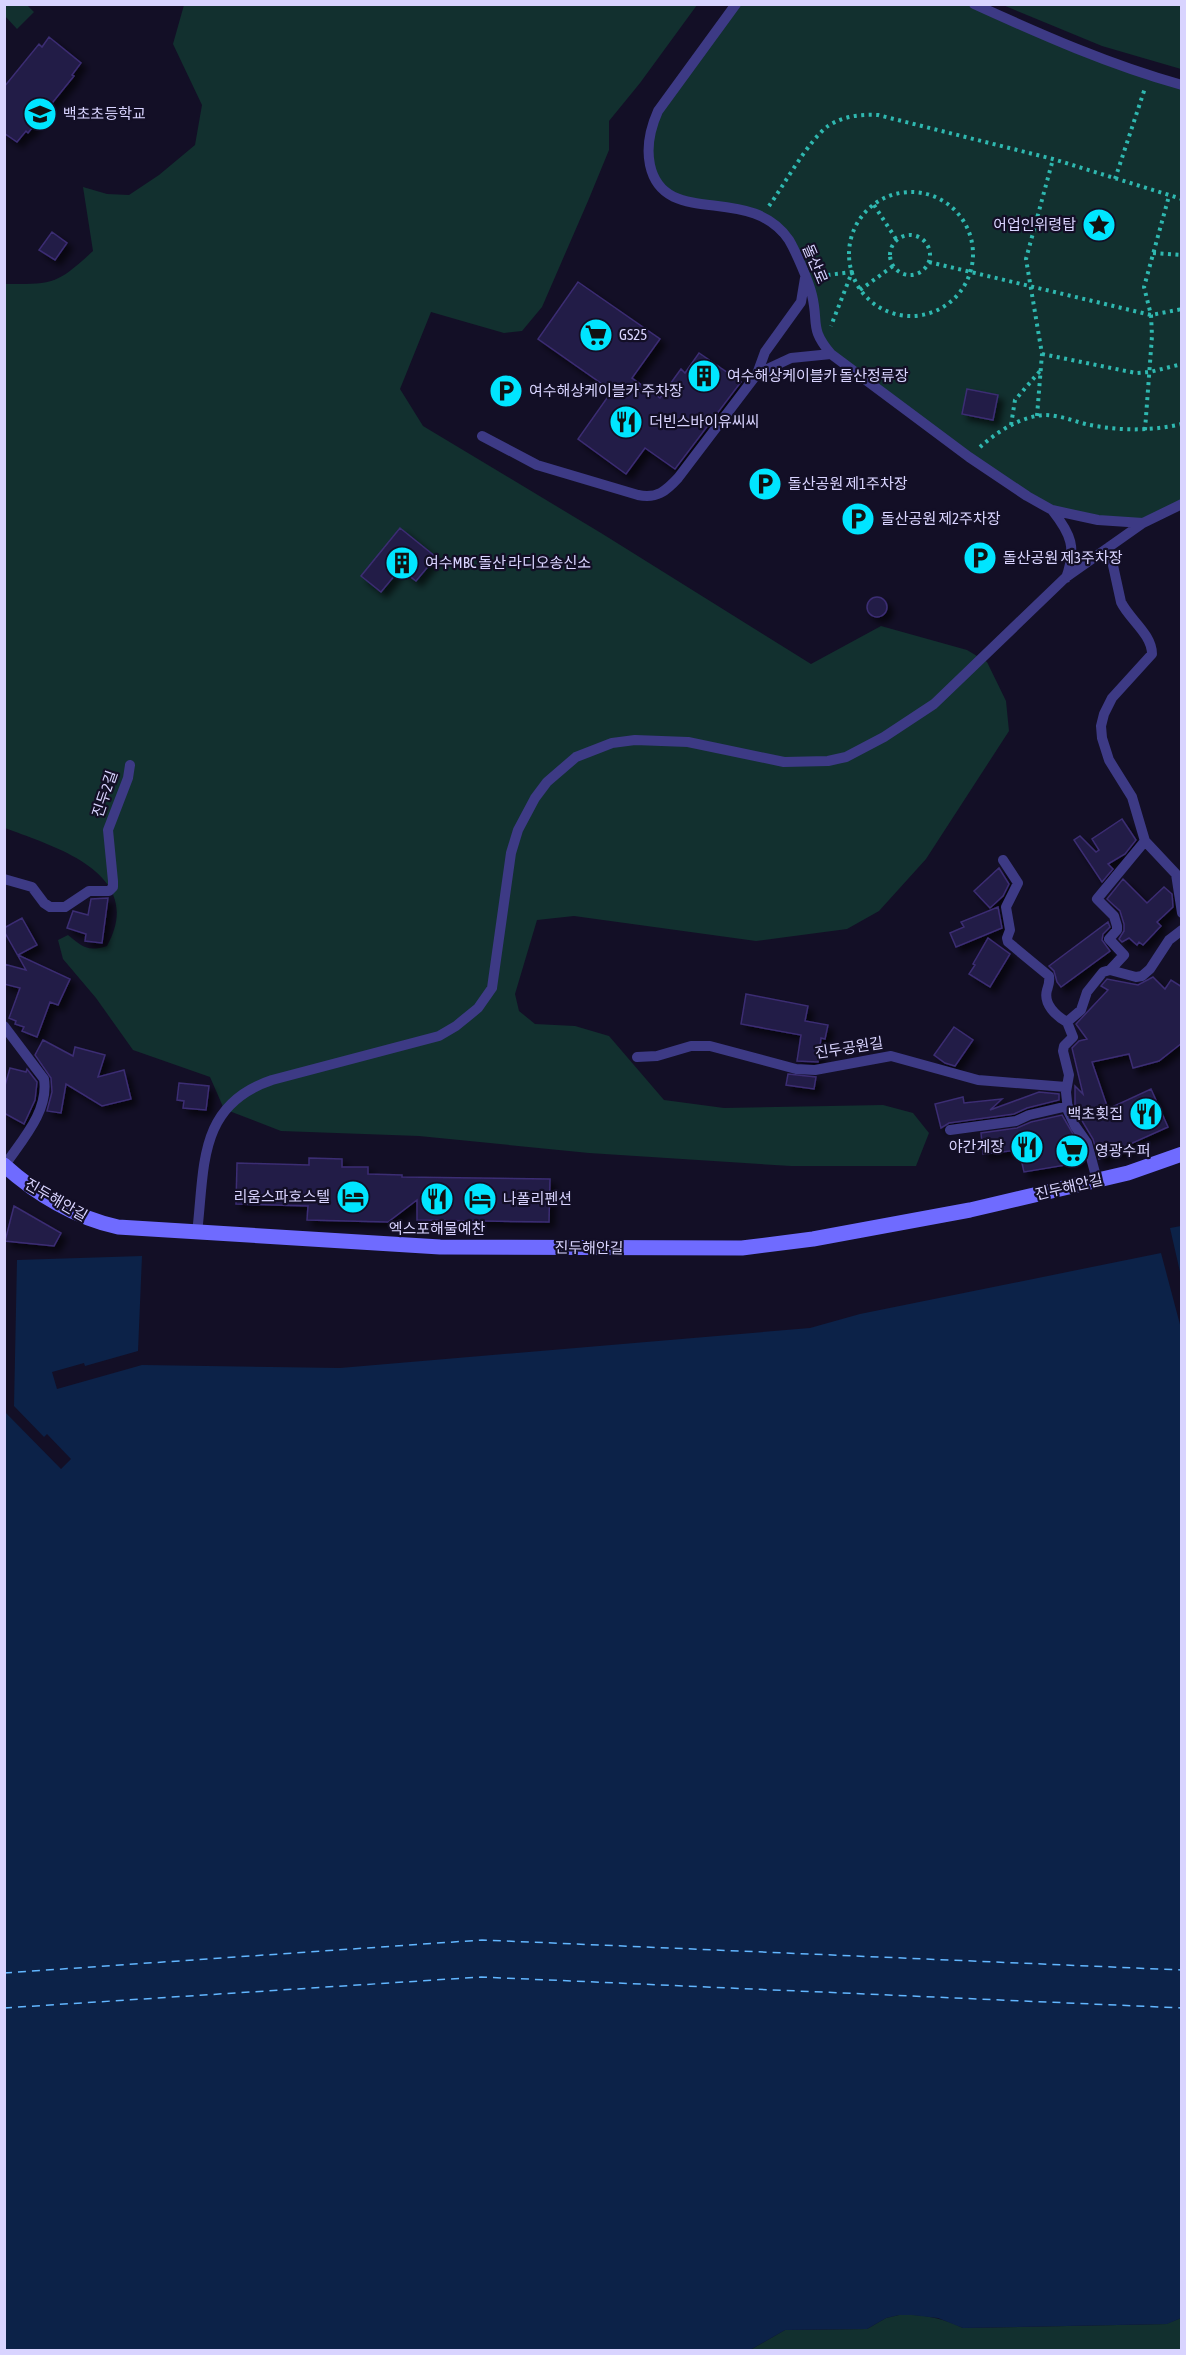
<svg xmlns="http://www.w3.org/2000/svg" width="1186" height="2355" font-family="'Asap Condensed','Noto Sans KR',sans-serif">
<style>
.green{fill:#12302f}
.water{fill:#0c2248}
.lines{fill:none;stroke-linecap:round;stroke-linejoin:round}
.ferry{stroke:#62b6ff;stroke-width:1.5;stroke-dasharray:8 6;stroke-linecap:butt}
.building{fill:#241b47;stroke:#3b2d73;stroke-width:1.5;filter:url(#shadow)}
.path{stroke:#2fb8b0;stroke-width:4;stroke-dasharray:3 4.5;stroke-linecap:butt}
.lane{stroke:#3d3a85;stroke-width:10}
.secondary{stroke:#6f6bff;stroke-width:15}
.labels{text-anchor:middle;stroke-width:4.5;stroke-linejoin:round;paint-order:stroke}
.poi-label{font-size:15px;fill:#d9d4ff;stroke:#130f26;text-anchor:start}
.street-label{font-size:15px;fill:#d9d4ff;stroke:#130f26}
</style>
<defs>
<filter id="shadow"><feDropShadow dx="5.5" dy="5.5" stdDeviation="3" flood-color="#0009"/></filter>
</defs>
<rect width="100%" height="100%" fill="#130f26"/>
<path class="green" d="M4,5H27L34,12L17,29L5,16Z
M184,5H697L640,83L609,121V150L588,201L542,307L522,331L504,333L431,312L400,389L423,426L601,533L811,664L881,626L967,650L987,662L1006,701L1009,731L926,859L879,911L847,929L756,941L574,916L537,920L515,994L519,1011L535,1024L575,1026L609,1036L664,1100L724,1108L883,1105L913,1113L929,1133L916,1166H791L589,1153L419,1136L281,1131L224,1109L210,1077L133,1050L96,998L63,959L58,940L68,935C83,947 87,952 107,946C147,873 55,847 5,828L4,284C54,284 56,285 93,251L83,187L107,194L129,195L159,175L195,145L202,105L173,44Z
M736,5H974L1181,85V504L1133,523L1040,504L824,346L796,254L762,216L668,195L648,158L658,111Z
M1003,5H1181V69L1102,46Z
M899,2315C922,2314 942,2318 963,2328L1166,2324L1181,2318V2350H750L785,2330L867,2329L886,2318Z"/>
<path class="water" d="M1181,1226H1182L1181,1276L1170,1228Z
M1161,1253L1182,1332L1181,2318L1167,2324L963,2328L938,2318L912,2315H899L886,2318L867,2329L785,2330L750,2350H5V1412L61,1469L71,1459L47,1434L44,1437L14,1406L17,1260L142,1256L138,1351L85,1366L84,1363L52,1372L57,1389L142,1365L340,1368L810,1328L860,1314Z"/>
<g class="lines">
<path class="ferry" d="M4,1973L482,1940L1182,1970
M4,2008L481,1977L1182,2008"/>
</g>
<path class="building" d="M49,37L81,63L72,75L74,76L28,133L26,131L17,142L4,133V87L39,44L42,47Z
M52,232L67,243L55,260L39,250Z
M578,282L660,339L632,378L660,398L681,369L685,373L699,353L741,382L675,469L645,448L626,474L578,439L612,391L538,339Z
M967,389L998,395L993,420L962,414Z
M400,528L436,557L416,581L400,569L381,592L361,576Z
M867 607a10 10 0 1 1 20 0a10 10 0 1 1-20 0Z
M1122,819L1136,840L1125,854L1108,864L1113,869L1102,882L1074,840L1080,836L1096,852L1099,850L1092,839Z
M999,868L1009,884L1003,896L990,908L974,891Z
M1123,879L1147,903L1164,887L1172,894L1173,907L1157,922L1161,926L1143,945L1139,942L1137,945L1129,938L1122,942L1119,939L1124,931V924L1120,911L1107,899Z
M108,898L102,943L85,941L86,934L67,928L73,911L88,915L91,899Z
M998,907L1002,928L956,947L950,933L964,927L961,922Z
M22,918L37,945L18,955L70,979L58,1005L50,1002L37,1037L22,1031L24,1027L15,1024L16,1021L9,1018L20,988L4,984V964L26,970L4,931V928Z
M1108,922L1110,927L1103,934L1102,940L1110,951L1061,987L1057,982L1054,971L1049,966Z
M988,938L1010,954L990,987L969,974L975,965L973,964Z
M1153,977L1165,989L1171,980L1182,987V1043L1159,1061L1133,1068L1129,1054L1092,1062L1108,1109L1151,1089L1168,1127L1130,1144L1132,1148L1118,1154L1117,1151L1099,1159L1093,1139L1075,1109V1086L1083,1094L1072,1048L1079,1041L1087,1039L1076,1024L1108,990L1101,986L1107,979L1138,985Z
M746,994L808,1006L805,1021L828,1025L825,1039L821,1038L818,1062L797,1061L801,1035L741,1024Z
M954,1027L973,1040L955,1066L945,1063L934,1055Z
M43,1040L73,1056L75,1047L105,1055L98,1077L124,1070L131,1099L102,1106L66,1084L61,1113L47,1111L52,1092L51,1078L35,1055Z
M10,1068L26,1072L27,1069L37,1082L35,1100L24,1124L4,1113V1089Z
M788,1074L816,1077L814,1089L786,1085Z
M179,1083L209,1086L206,1110L183,1108L184,1101L177,1100Z
M1039,1092L1059,1094V1100L1027,1108L1014,1114L949,1123L941,1128L935,1104L963,1097L964,1103L1002,1099L990,1110Z
M1062,1115L1080,1146L1084,1162L1024,1172L1019,1150L983,1154L981,1133L1017,1128L1031,1122Z
M309,1158L342,1159V1167H368V1174L402,1175V1177L550,1179L549,1222L417,1220V1200L388,1222L307,1220L308,1206L236,1204L237,1163L309,1165Z
M14,1206L61,1233L54,1246L5,1241Z"/>
<g class="lines">
<path class="path" d="M1115,179L1145,88
M849 254a62 62 0 1 1 124 0a62 62 0 1 1-124 0Z
M874,205L896,239
M769,206C784,185 808,141 828,126C843,116 861,114 878,115L1053,159L1182,199
M890 255a20 20 0 1 1 40 0a20 20 0 1 1-40 0Z
M1153,253L1182,255
M929,262L1151,315L1182,309
M820,276L852,272L831,326
M860,290L893,266
M1042,354L1136,373L1150,372L1182,364
M1037,416L1042,354L1026,259L1053,159
M1011,425L1015,400L1040,371
M1145,430L1152,336L1151,315L1144,287L1169,196
M980,447C997,432 1021,416 1045,415C1060,415 1076,422 1090,425C1121,431 1151,431 1182,424"/>
<path class="lane" d="M736,4L658,111C650,129 646,146 650,165C664,230 750,182 789,240C796,252 809,282 812,295C819,324 809,328 831,354L969,457L1027,496L1052,510L1098,520L1143,523L1182,504
M974,4C1042,35 1110,65 1182,85
M805,278L801,302L765,352L757,374L791,358L831,354
M482,436L537,465L638,495C657,499 666,491 678,478L757,374
M1052,510C1071,534 1077,548 1066,578
M1109,547L1121,602C1129,619 1152,634 1152,654L1112,698L1104,714L1101,726L1102,738L1109,760L1132,797L1145,841L1176,874L1182,913
M1003,860L1018,883L1006,907L1010,930L1007,938L1008,942L1049,976C1050,982 1049,984 1047,990C1043,1004 1056,1016 1067,1022
M4,879L32,887L44,903L50,907H65L89,891H109L113,887V881L108,830L128,778L130,765
M1110,970L1124,955L1109,939L1117,930V926L1114,916L1097,899L1145,841
M4,1026L44,1079C49,1111 22,1140 5,1165
M637,1057L657,1056L691,1046H710L796,1069L815,1070L891,1056L978,1080L1066,1087
M950,1130L1016,1121L1029,1115L1068,1106
M1097,1180L1087,1143L1075,1126L1068,1111L1066,1092L1069,1075L1063,1051L1064,1046L1073,1037L1067,1022L1081,1010L1087,992L1103,972L1110,970L1136,977L1142,976L1150,969L1169,940L1182,930
M197,1233C205,1167 197,1105 272,1080L439,1036L456,1026L478,1008L492,988L511,853L518,830L535,798L547,782L576,757L612,743L635,740L688,742L784,762L828,761L846,757L884,737L934,704L1065,578L1143,523"/>
<path class="secondary" d="M4,1165C36,1194 76,1218 118,1227L440,1247L742,1248L813,1239L970,1210L1128,1173L1182,1154"/>
</g>
<defs>
<g id="school-disc" transform="scale(1.725)"><circle r="9.5" fill="#00e5ff" stroke="#130f26"/><path d="M0-5L7-2L0 1L-7-2ZM-4 1L0 2.5L4 1V4Q0 6-4 4Z" fill="#111"/></g>
<g id="sight-disc" transform="scale(1.725)"><circle r="9.5" fill="#00e5ff" stroke="#130f26"/><path d="M0-6L1.8-2.2L6-1.7L2.9 1.2L3.7 5.4L0 3.3L-3.7 5.4L-2.9 1.2L-6-1.7L-1.8-2.2Z" fill="#111"/></g>
<g id="supermarket-disc" transform="scale(1.725)"><circle r="9.5" fill="#00e5ff" stroke="#130f26"/><path d="M-6-5.5h2.5l.6 2H6L4.5 2H-2.5L-4.4-4H-6ZM-1.5 3.2a1.3 1.3 0 1 0 .1 0ZM3 3.2a1.3 1.3 0 1 0 .1 0Z" fill="#111"/></g>
<g id="building-disc" transform="scale(1.725)"><circle r="9.5" fill="#00e5ff" stroke="#130f26"/><path d="M-4-6H4V6H1V3H-1V6H-4ZM-2.5-4.3h1.7v1.8h-1.7ZM.8-4.3h1.7v1.8H.8ZM-2.5-1h1.7V.8h-1.7ZM.8-1h1.7V.8H.8Z" fill="#111"/></g>
<g id="parking-disc" transform="scale(1.725)"><circle r="9.5" fill="#00e5ff" stroke="#130f26"/><path d="M-3.5-5.5H1a3.5 3.5 0 0 1 0 7H-1V5.5H-3.5ZM-1-3.4V-.6H.8a1.4 1.4 0 0 0 0-2.8Z" fill="#111"/></g>
<g id="restaurant-disc" transform="scale(1.725)"><circle r="9.5" fill="#00e5ff" stroke="#130f26"/><path d="M-5-6h1v4h1v-4h1v4h1v-4h1v5L-1.5 .5V6h-2V.5L-5-1ZM5-6V6H3V1.5H1.5Q1.5-4 5-6Z" fill="#111"/></g>
<g id="hotel-disc" transform="scale(1.725)"><circle r="9.5" fill="#00e5ff" stroke="#130f26"/><path d="M-6-4.5h1.5V1H6V5H4.5V3h-9V5H-6ZM-4 0a1.8 1.8 0 1 1 3.6 0ZM.5 0V-2.5h3Q6-2.5 6 0Z" fill="#111"/></g>
</defs>
<g fill-rule="evenodd">
<use href="#school-disc" x="40" y="114"/>
<use href="#sight-disc" x="1099" y="225"/>
<use href="#supermarket-disc" x="596" y="335"/>
<use href="#building-disc" x="704" y="376"/>
<use href="#parking-disc" x="506" y="391"/>
<use href="#restaurant-disc" x="626" y="422"/>
<use href="#parking-disc" x="765" y="484"/>
<use href="#parking-disc" x="858" y="519"/>
<use href="#parking-disc" x="980" y="558"/>
<use href="#building-disc" x="402" y="563"/>
<use href="#restaurant-disc" x="1146" y="1114"/>
<use href="#restaurant-disc" x="1027" y="1147"/>
<use href="#supermarket-disc" x="1072" y="1151"/>
<use href="#hotel-disc" x="353" y="1197"/>
<use href="#restaurant-disc" x="437" y="1199"/>
<use href="#hotel-disc" x="480" y="1199"/>
</g>
<g class="labels">
<g class="poi-label">
<text x="63" y="119">백초초등학교</text>
<text x="1076" y="230" text-anchor="end">어업인위령탑</text>
<text x="619" y="340">GS25</text>
<text x="727" y="381">여수해상케이블카 돌산정류장</text>
<text x="529" y="396">여수해상케이블카 주차장</text>
<text x="649" y="427">더빈스바이유씨씨</text>
<text x="788" y="489">돌산공원 제1주차장</text>
<text x="881" y="524">돌산공원 제2주차장</text>
<text x="1003" y="563">돌산공원 제3주차장</text>
<text x="425" y="568">여수MBC 돌산 라디오송신소</text>
<text x="1123" y="1119" text-anchor="end">백초횟집</text>
<text x="1004" y="1152" text-anchor="end">야간게장</text>
<text x="1095" y="1156">영광수퍼</text>
<text x="330" y="1202" text-anchor="end">리움스파호스텔</text>
<text x="503" y="1204">나폴리펜션</text>
<text x="437" y="1234" text-anchor="middle">엑스포해물예찬</text>
</g>
<g class="street-label">
<text transform="translate(815 264) rotate(67)" y="5">돌산로</text>
<text transform="translate(105 794) rotate(-71)" y="5">진두2길</text>
<text transform="translate(849 1048) rotate(-9)" y="5">진두공원길</text>
<text transform="translate(1069 1187) rotate(-13)" y="5">진두해안길</text>
<text transform="translate(56 1200) rotate(30)" y="5">진두해안길</text>
<text transform="translate(589 1248) rotate(1)" y="5">진두해안길</text>
</g>
</g>
<rect width="1186" height="2355" fill="none" stroke="#d9d4ff" stroke-width="12"/>
</svg>
